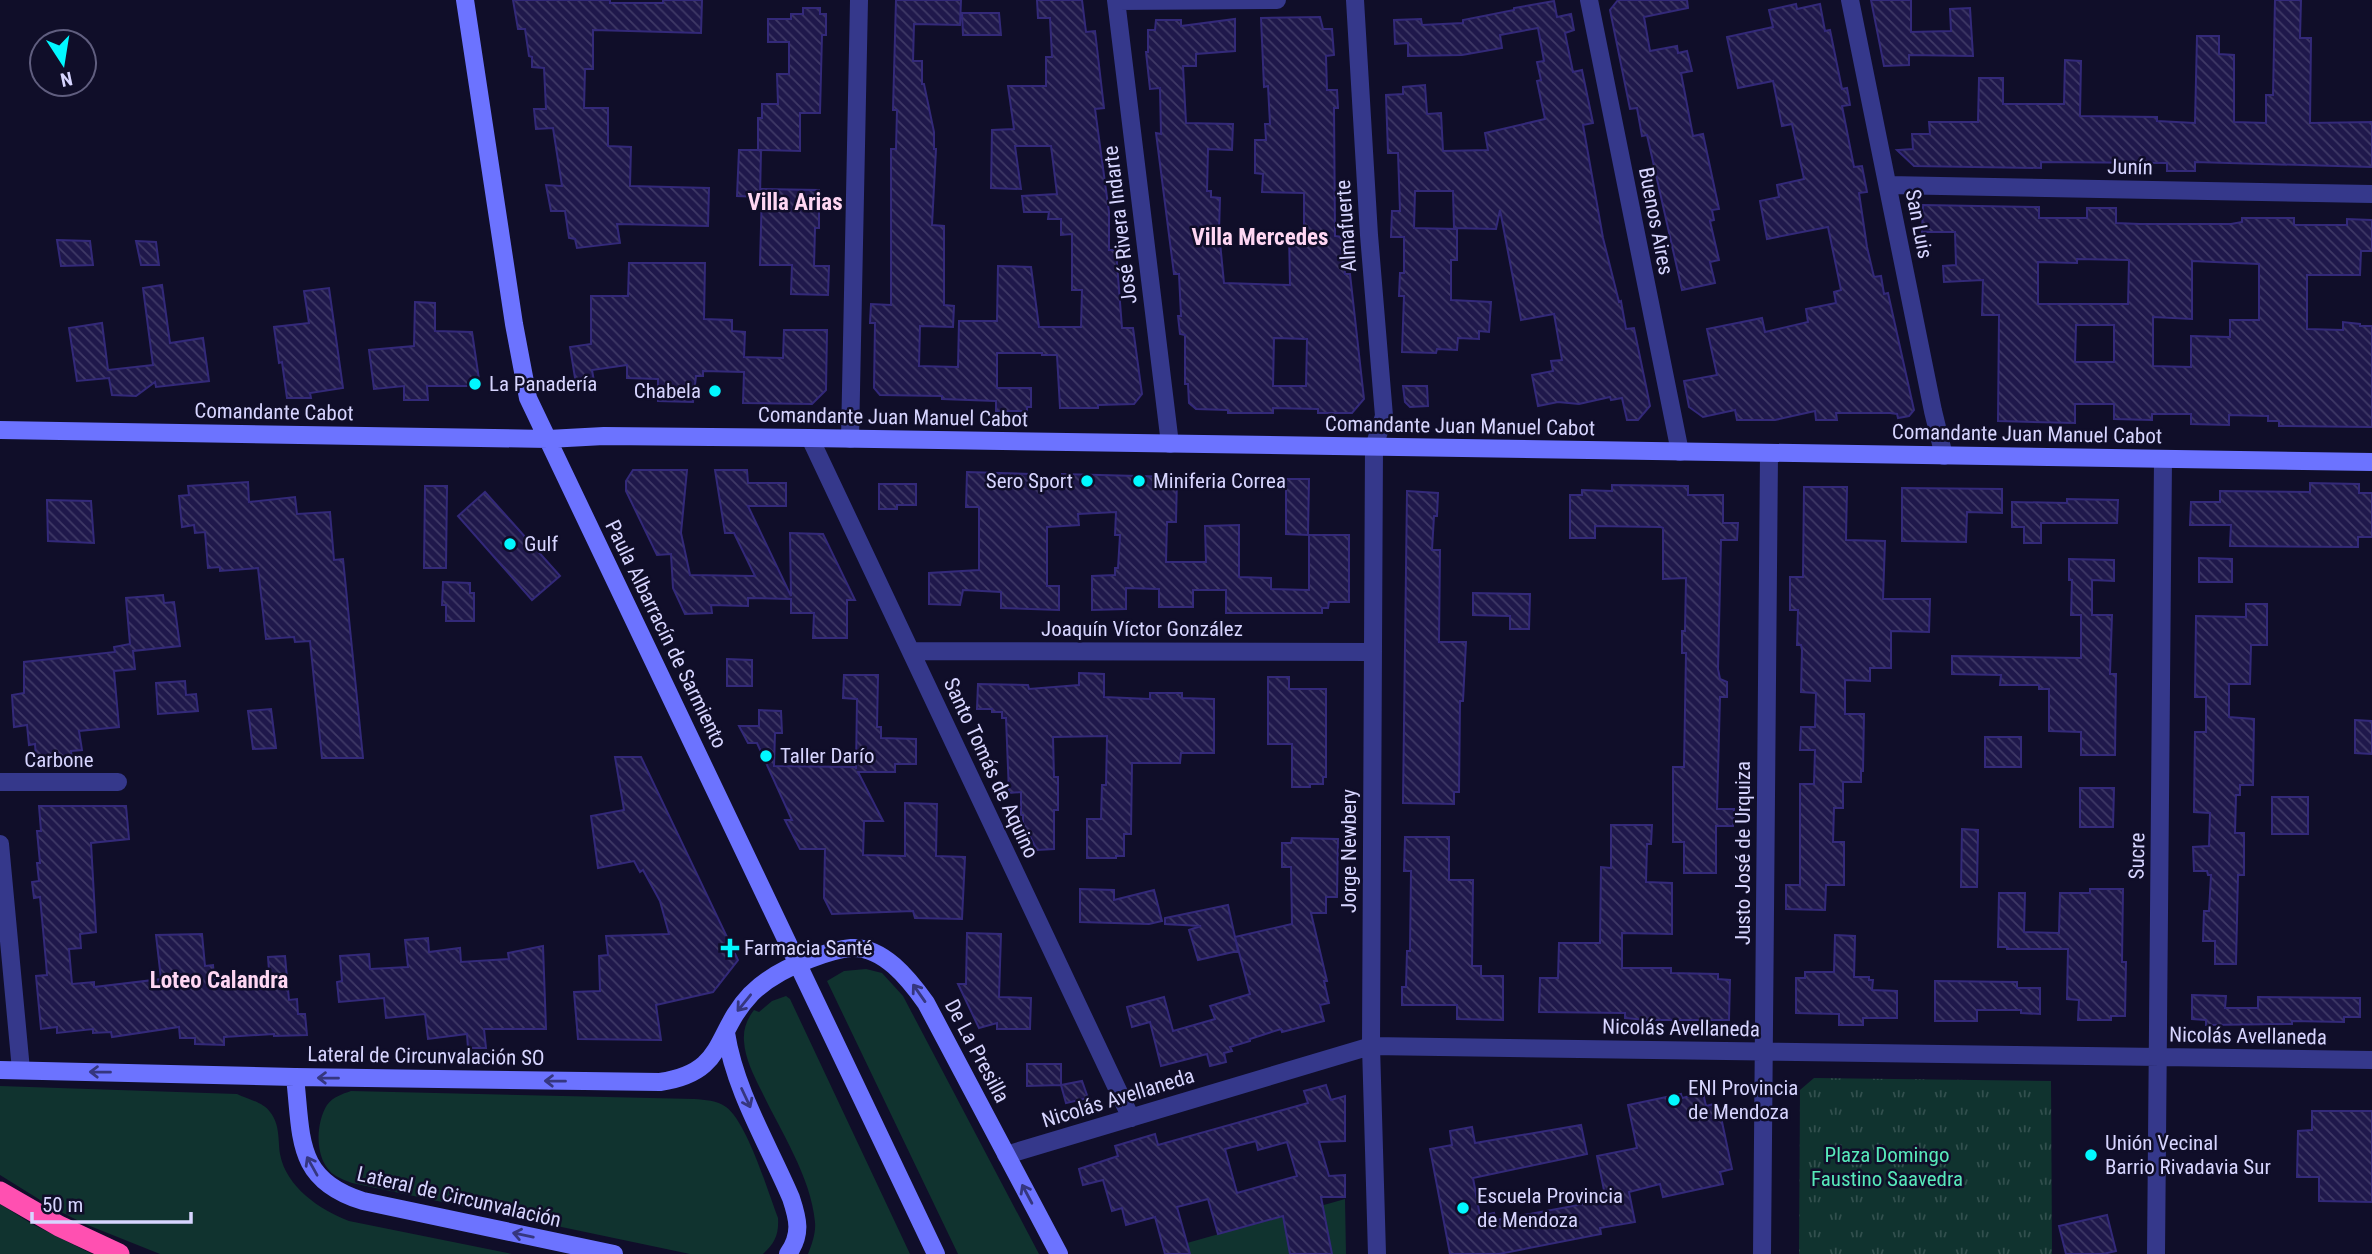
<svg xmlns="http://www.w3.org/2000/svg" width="2372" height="1254" font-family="'Roboto Condensed',sans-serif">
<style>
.grass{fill:#10332f}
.park{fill:url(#park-tufts)}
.building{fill:url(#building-back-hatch);stroke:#332979;stroke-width:2;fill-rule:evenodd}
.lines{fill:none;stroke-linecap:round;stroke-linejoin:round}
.street{stroke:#35388b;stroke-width:18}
.secondary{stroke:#6c73ff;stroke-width:18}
.highway{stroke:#ff50b1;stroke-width:21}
.oneway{stroke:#35367f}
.poi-dot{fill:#01f8ff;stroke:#100e29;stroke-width:2.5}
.labels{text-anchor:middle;stroke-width:5;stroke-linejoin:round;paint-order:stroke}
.street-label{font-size:21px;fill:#d7d5ff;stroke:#100e29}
.poi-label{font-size:21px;fill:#d7d5ff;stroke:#100e29;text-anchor:start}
.park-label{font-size:21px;fill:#57e9ba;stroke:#100e29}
.neighbourhood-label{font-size:23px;font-weight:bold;fill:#ffd7f3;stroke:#100e29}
</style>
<defs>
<pattern id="park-tufts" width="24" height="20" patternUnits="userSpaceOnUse" patternTransform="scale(1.75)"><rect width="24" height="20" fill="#10332f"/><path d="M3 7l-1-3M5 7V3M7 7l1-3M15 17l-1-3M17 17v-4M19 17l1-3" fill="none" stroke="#32504e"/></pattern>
<pattern id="building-back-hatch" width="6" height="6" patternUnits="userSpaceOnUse" patternTransform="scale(1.75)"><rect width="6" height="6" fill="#1f184b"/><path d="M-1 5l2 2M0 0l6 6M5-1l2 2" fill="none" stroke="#3f3966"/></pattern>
</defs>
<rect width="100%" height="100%" fill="#100e29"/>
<path class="grass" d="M866,969L882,973L903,996L1039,1254H958L827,981L844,971Z
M786,996L790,999L910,1254H808C812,1244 816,1233 815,1222C811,1177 781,1132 762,1092C754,1076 745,1059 744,1041C743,1029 747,1019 754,1010L759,1012L772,1001Z
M0,1086L237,1094C247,1099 263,1102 270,1112C280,1124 278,1140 280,1154C286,1187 320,1210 349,1221L512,1254H160L85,1224L53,1208L0,1175Z
M351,1091L694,1099C705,1100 717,1100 726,1107C747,1122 768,1192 778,1218C779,1234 775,1243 763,1254H690L352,1183C347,1181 341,1179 336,1176C314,1163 315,1124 327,1105C333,1097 342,1094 351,1091Z
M1217,1199L1267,1221L1345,1199L1346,1254H1190L1187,1243L1226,1232Z
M0,1204L32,1224L92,1254H0Z"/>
<path class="park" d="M1814,1078L2051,1081L2052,1254H1799L1800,1090Z"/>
<path class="building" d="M513,0H610V3H663V0H702L701,33L593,30V69H585L584,108H608V146L631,147L630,186L709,188L708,226L617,224L620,243L577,248L575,239L569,238L565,211H551L546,185L562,186L553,128L536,129L534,109H546L544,68L532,67V57L529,56L525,29H518Z
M896,0H961L960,25L914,24L913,61H922V84H924L934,132V149H936L932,225L944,226V305L954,306L953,327L920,326L919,366L958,367L959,321H997L998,266L1031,267L1039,327H1081L1082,290H1072V234L1061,235V219H1048L1049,212H1024L1022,196L1057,194L1051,146H1015L1021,189L991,188L992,130L1014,129L1008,86H1046V57H1052L1050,18H1038L1037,0H1082L1086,32L1095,31L1104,108L1095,109L1109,212V250H1116L1122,328H1133L1142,394L1134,404L1098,405V408H1060L1057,355H1042V353H997V388H1031V407H1027V411H996V401L942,399V396L880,395L874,388L875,323H870L871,304L891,305V149H896L897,110H893Z
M1618,0H1687L1688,8L1644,17L1650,51L1677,46L1678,53L1687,51L1692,71L1681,73L1693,136L1703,134L1719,209L1712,210L1714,220L1710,221L1719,260L1710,262L1715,283L1682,290L1647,135L1642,136L1637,108L1630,109L1610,10Z
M1871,0H1911V32L1951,31L1950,9L1970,8L1973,56L1909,55V65L1884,66Z
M2275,0H2301L2300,38H2311L2310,123L2372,122V167L2195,162V171H2167V163L2041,162V168L1914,166L1897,150L1913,149L1912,134H1930L1929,122H1978L1979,78H2003V104H2064L2065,60L2081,61L2080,116L2157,117V121L2195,123L2197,36H2219V54L2234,55V122L2266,123V95H2273Z
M1554,1L1557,17L1571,14L1574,30L1565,33L1573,72L1582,70L1593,123L1583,125L1603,238L1619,302L1621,301L1626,329L1634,328L1646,386L1650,406L1638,420H1627L1622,398L1611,400L1610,397L1579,404L1558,402L1538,406L1532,375L1553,371L1551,361L1562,360L1554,314L1521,320L1500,210L1496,229L1454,228L1453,191H1415L1414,228L1457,229V260H1451V300L1491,302L1489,332L1479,331V339L1458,338L1457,350L1437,349L1436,353L1402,352L1404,296H1399L1400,273H1404V237H1391L1392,211H1400L1398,153H1388L1386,95L1403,94V87L1425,85L1427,114L1441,113L1443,151L1488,150L1485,133L1545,119L1537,81L1541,80L1537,62L1544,61L1538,28L1500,35L1502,48L1462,55L1408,56V43L1395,44L1394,20L1421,19L1422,25L1463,23V20L1514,10V8Z
M1796,4L1797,9L1820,4L1825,31L1830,30L1842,89L1847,88L1850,105L1842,106L1854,167L1862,166L1867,192L1859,193L1867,247L1874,277L1881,276L1884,294L1888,293L1914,410L1909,416L1898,418L1897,414L1890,413H1836L1837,420H1816L1815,411L1775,420H1737L1735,410L1703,417L1689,407L1684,381L1717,375L1707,329L1762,318L1765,332L1808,322L1806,309L1836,303L1834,292L1841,290L1828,227L1767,239L1760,201L1779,197L1777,185L1804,179L1792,124L1782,126L1773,81L1738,88L1727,37L1773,27L1769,10Z
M803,8H820V14H826V35H822L820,113H800V151L758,150V118H762V104H778L777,74H789V42H768V19H791V14H803Z
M962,13H999L1001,35H963Z
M1320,17L1323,29H1332L1334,55L1326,56L1327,90H1337L1338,108H1334L1335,236L1342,237L1345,274H1350L1364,399L1352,413H1318V409L1273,408V413H1228V410L1196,409L1189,403L1188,384H1185V335L1180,334L1178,316H1181L1179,274H1174L1156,133L1161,134L1160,88L1150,89L1146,52H1148V30H1155L1156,20H1181V26L1235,19V51L1196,54V66H1183L1186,123L1233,124L1232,150L1208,149L1207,191H1211V197L1220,198L1219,232L1224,283L1290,285L1289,233H1304V193L1262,192L1263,174L1255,173V140H1266L1265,124H1270L1268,86L1264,87L1261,18ZM1274,338L1307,339L1306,386H1273Z
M739,150H761L760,197L737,196Z
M762,189L819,190V228H815L814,266H829L828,295L791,294L792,265H760Z
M1923,205L2039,207V218H2087V208H2116V223L2140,224H2231L2242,222V218H2294V225H2347V219L2372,220V251H2361L2360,275H2307V329L2343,330V322L2360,324V326H2372V427L2279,426V421H2268V416L2229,415V425L2191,424V414H2152V420L2114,419V404H2075V423L1998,421L1999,315H1982L1983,280L1944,282L1943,266L1956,265L1955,232H1922ZM2077,259L2129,260L2128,304H2038V262L2077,263ZM2192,261L2259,264V320H2230V337L2191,336V367L2153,366V317L2192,319ZM2076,325H2114V362H2075Z
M57,240L90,241L93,265L61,266Z
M136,241L156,242L159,265H141Z
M629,263H705L704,319L732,320V331L745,332L744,357L783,358L784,330H827L826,390L812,404L743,403L744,372L703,371V376H696L693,402L658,401V379L627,378V365L592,370L595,387L577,390L570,347L591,344V296H628Z
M162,285L170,343L203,338L209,381L156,387L155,382L136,396L112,395L109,378L77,381L69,328L102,323L108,370L153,365L143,288Z
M329,288L343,388L310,393L311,398H287L282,362L279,363L274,327L309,323L304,291Z
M415,302L435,303V331L472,332L480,386H427L428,400H404V386L374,389L369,350L414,346Z
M1403,386H1427L1428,406L1410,407L1405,402Z
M633,470H687L681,533L690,575L755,576L734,533H725L715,470H747L748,483H786V506H748L791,596L790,533L823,534L855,600H847V638H813L814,613H791V599L748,598V606L711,605L712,613L685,614L673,588L671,554L657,555L626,491V481Z
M967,472L1030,474V486L1063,487L1062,474L1177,477L1176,522H1167L1166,562H1206L1205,526L1239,525V577L1271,578V589L1309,590V535H1349V602H1329L1328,608H1322V613H1226V590H1193V607H1159V589L1126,588V609L1092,610V576L1115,575V568H1118L1120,535H1115L1116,512L1078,514L1079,525L1047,527V586H1059V610L1001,608V592L963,590L960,605L929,604V573L979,570V507H966Z
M1286,479H1309L1308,535L1286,534Z
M248,482L249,502L295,497L297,514L330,512L334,560L343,559L363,758H322L310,641L295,642L294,637L266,639L258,568L220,571V567L208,568L205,532L195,533L194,525L182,527L179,496L189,495L188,486Z
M2310,483L2359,484V493H2372V537H2358V547L2230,546L2231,525H2190L2191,502H2220V491L2310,492Z
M879,484H916V505H897V509H879Z
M1612,485L1688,486V495H1723V523H1738L1737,540H1721L1718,669L1720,679L1727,682V697H1720L1717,809H1734L1733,826H1716V873H1684V842H1673V767H1684L1686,653H1682V631H1685L1686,578L1663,579V528L1661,527L1595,526V538H1570V495H1582V490L1612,491Z
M425,486H447L446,568H424Z
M1804,487H1847L1846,540L1885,541L1883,599H1930L1929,632L1891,631V668H1870V681L1845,680V714H1864L1863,771H1861V782H1843V808H1834L1833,842H1844V885H1826L1825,910L1786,909V885H1800V784H1814L1815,750H1800L1801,727H1815L1816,693L1801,692L1802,650L1801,645H1797L1798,610H1790V577H1803Z
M1902,488L2002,489V513L1967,512L1966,542L1902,541Z
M1407,491L1438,493L1437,516H1434L1432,550H1440L1439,642H1466L1463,701H1460L1459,792H1454V804L1403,803Z
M485,492L560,576L532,600L458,516Z
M2067,499L2118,500L2117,523H2041V543H2024V527H2012V502L2067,503Z
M47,500L91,501L94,543L48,541Z
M2199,558L2232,559V582H2199Z
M2069,559L2114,560V581L2092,580V615H2112L2110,674H2116L2115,755H2081V732L2049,731V689H2039V685H2000L2001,675L1952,674V656L2081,658V615H2071L2072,580H2069Z
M443,582L470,583V593H474V621H446V605H442Z
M1473,593L1530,594L1529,629H1510V616L1473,615Z
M163,595L164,603L174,602L180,646L133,651L135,669L114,671L119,727L79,731L82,750L71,751L72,759H36L35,744L29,745L27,725L14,727L12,695L24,693V662L115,652L114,647L130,644L126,598Z
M2246,604H2267V645H2251L2250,684H2229V717L2254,719L2253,785H2240V795H2236L2235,833H2244V875H2238L2236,964H2215V941H2203L2204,911H2209L2211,875H2208L2207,871H2194L2193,847L2209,846L2210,813L2194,812L2195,732H2206V697H2195L2196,616L2246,617Z
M727,659L752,660V686H727Z
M1079,673L1104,674V697L1150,699V693H1182V698L1214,699V753H1181L1180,763H1132L1131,834H1124V856H1116V858H1087V819H1101L1102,785H1106L1107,736L1053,737L1054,777H1058V810H1054V849L1037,850L1023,823V815H1021V792L1009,793L1006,718H1002V712H992V709H977L978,684L1028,685L1029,689L1079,685Z
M844,675H878L877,727H881V738L916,739V764H895V772H858L883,821H864L863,855L905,856V803L937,804L936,856L965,857L962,919L915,918L913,911L832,914L824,898L825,849H800L785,820H792L757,743H748L739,726H759V710L781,711L782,733H775L774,766L855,767L856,769L857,699L843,698Z
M1268,677H1289V689H1326V777H1323V784H1310V787H1292V744H1268Z
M185,681L186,695L196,694L198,711L158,714L156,683Z
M271,709L276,748L253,749L248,711Z
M2355,720L2372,721V754L2355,753Z
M1985,737H2021V767H1985Z
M615,757H641L738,960L713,992L656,1005L661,1040L578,1039L574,992L600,991L599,956L608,955L606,936L669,934L660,901L643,870L640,872L634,861L598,868L591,816L624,810Z
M2080,788H2114L2113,827H2080Z
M2272,797H2308V834H2272Z
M39,806H126L129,839L91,843L96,932L80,934L81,948L69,949L72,984L94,982V987L161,979L156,935L202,934L205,966L213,965L215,988L270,984L268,957L285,956L289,1000L297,999L298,1014H305L307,1035L274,1036V1034L224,1037V1045L195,1044V1038H180L179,1027L112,1037L111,1032L93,1033V1029L57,1033V1027L41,1029L36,976L47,975L46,962L40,897L34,898L32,882L39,881L37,863H40L37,831H41Z
M1611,825H1652L1651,844H1647L1646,882L1672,883V934L1622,933V968H1671V973L1718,974V979L1730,980L1729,1020H1647L1625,1018V1013L1539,1012L1540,978H1558L1559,943H1600L1601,867L1611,868Z
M1962,829L1978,830L1977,887H1961Z
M1405,837H1449V880H1473L1472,966H1481V976H1503V1020L1457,1019V1005H1402V987H1406L1407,951H1410L1411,871H1404Z
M1292,838L1338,839L1337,897H1326V913H1311L1327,981H1324L1329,1003L1320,1005L1324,1021L1282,1032L1281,1029L1250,1039V1041L1230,1047L1232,1051L1224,1053L1226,1062L1210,1066L1207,1054L1161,1066L1150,1022L1132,1027L1127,1007L1164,997L1173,1031L1215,1019L1210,1006L1250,994L1235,937L1292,924L1291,867H1282V843H1291Z
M1080,889L1114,890V900L1154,890L1162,921L1149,924L1080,922Z
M2090,889H2123L2122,962H2126L2125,1016H2111V1020H2078L2079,1000L2067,999L2068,949H2007V947H1998L1999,893H2025L2024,932L2059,933L2060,893H2090Z
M1228,905L1238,951L1198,960L1189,930L1201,926L1165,924V918Z
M967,933L1001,934L999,997L1031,998L1030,1029H997V1023L979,1028L958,984H966Z
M1835,935L1855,936L1854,977H1869V980H1873L1872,990L1897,991V1018H1863V1025H1839V1014L1796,1013V978H1805V972H1834Z
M428,938L429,952L460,948L461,962L509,959L508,953L543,946L546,1029H484L486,1048H468L467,1034L428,1039L425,1014L386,1018L384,998L339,1002L337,982L342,981L340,956L369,954L370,969L408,967L405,940Z
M1935,981L2017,982V988H2040V1014L2021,1013V1010H1977V1021H1935Z
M2192,995L2226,996L2225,1008H2258V997L2360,998V1017H2344V1022L2292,1021V1024L2206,1025V1020L2192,1019Z
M1027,1064H1061V1085L1082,1081L1088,1098L1066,1103L1061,1085L1027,1086Z
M1326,1085L1331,1100L1345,1096V1141L1319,1142L1329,1176L1345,1175V1197H1321L1332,1254H1290L1283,1216L1218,1234L1208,1199L1177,1207L1190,1254H1165L1155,1217L1126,1225L1122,1208L1112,1211L1103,1180L1083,1185L1079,1169L1118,1156L1115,1146L1155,1134L1158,1145L1308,1103L1304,1091ZM1256,1141L1258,1150L1287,1142L1297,1176L1237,1193L1225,1149Z
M1703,1093L1706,1106L1718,1103L1732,1169L1720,1172L1723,1184L1663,1197L1660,1184L1629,1192L1635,1222L1600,1228L1601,1234L1499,1254H1450L1430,1149L1452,1145L1450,1131L1472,1127L1475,1143L1581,1125L1587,1154L1473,1178L1480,1216L1494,1213L1496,1220L1606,1200L1597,1156L1637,1148L1628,1105L1681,1094L1682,1098Z
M2312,1111H2372V1202L2319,1201V1177H2297L2298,1131L2312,1130Z
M2107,1215L2116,1251L2103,1254H2066L2059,1226Z"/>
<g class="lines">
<path class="street" d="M1116,0L1170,444
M1355,0L1369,235L1384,416L1374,447L1371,1046L1377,1254
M1589,0L1680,452
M1850,0L1933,411L1944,456
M1116,1L1277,0
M1888,185L2372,194
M810,438L1131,1118
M850,439L859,0
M911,651L1373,652
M0,782H118
M0,844L21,1070
M1006,1155L1371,1046L2372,1060
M1762,1254L1769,453
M2156,1254L2163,459"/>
<path class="secondary" d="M465,0L514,324L528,398L936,1254
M0,430L548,439L604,436L810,438L2372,462
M726,1033C735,1091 768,1144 791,1198C798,1219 802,1234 788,1254
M0,1070L295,1077L660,1082C727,1072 713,1034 751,994C768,977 788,967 810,959C823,954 837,949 851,948C883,946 909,979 926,1003L1059,1254
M295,1077C302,1138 295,1180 363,1201L614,1254"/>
<path class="highway" d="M0,1192L59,1226L119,1254"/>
</g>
<defs><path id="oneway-shaft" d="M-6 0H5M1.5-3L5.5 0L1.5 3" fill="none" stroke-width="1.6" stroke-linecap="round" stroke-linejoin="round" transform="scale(1.75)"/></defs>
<g class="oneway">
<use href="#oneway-shaft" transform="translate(919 993) rotate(-125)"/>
<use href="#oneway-shaft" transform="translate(744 1003) rotate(129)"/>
<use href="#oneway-shaft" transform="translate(100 1072) rotate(-179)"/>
<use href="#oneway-shaft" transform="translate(328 1078) rotate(-179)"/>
<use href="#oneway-shaft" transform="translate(555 1081) rotate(-179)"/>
<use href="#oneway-shaft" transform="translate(746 1098) rotate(65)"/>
<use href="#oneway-shaft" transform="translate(312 1166) rotate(-119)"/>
<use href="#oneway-shaft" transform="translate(1027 1194) rotate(-118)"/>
<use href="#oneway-shaft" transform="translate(523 1235) rotate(-168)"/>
</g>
<g class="poi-dot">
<circle cx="475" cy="384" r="7"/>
<circle cx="715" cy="391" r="7"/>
<circle cx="1087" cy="481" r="7"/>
<circle cx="1139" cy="481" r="7"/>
<circle cx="510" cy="544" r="7"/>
<circle cx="766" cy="756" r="7"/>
<path d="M726.5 937.5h7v7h7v7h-7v7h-7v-7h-7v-7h7z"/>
<circle cx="1674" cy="1100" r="7"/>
<circle cx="2091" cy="1155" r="7"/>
<circle cx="1463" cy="1208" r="7"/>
</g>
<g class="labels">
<g class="street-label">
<text transform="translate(2130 167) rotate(1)" y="7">Junín</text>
<text transform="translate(1656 221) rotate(79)" y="7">Buenos Aires</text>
<text transform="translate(1919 224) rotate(79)" y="7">San Luis</text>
<text transform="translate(1120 225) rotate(-97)" y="7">José Rivera Indarte</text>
<text transform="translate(1346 226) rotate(-94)" y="7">Almafuerte</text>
<text transform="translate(274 412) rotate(1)" y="7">Comandante Cabot</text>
<text transform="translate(893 417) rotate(1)" y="7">Comandante Juan Manuel Cabot</text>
<text transform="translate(1460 426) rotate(1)" y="7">Comandante Juan Manuel Cabot</text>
<text transform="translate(2027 434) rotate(1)" y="7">Comandante Juan Manuel Cabot</text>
<text x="1142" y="636">Joaquín Víctor González</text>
<text transform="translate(666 634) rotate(64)" y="7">Paula Albarracín de Sarmiento</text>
<text x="59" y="767">Carbone</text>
<text transform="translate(991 768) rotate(65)" y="7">Santo Tomás de Aquino</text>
<text transform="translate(1349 851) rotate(-90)" y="7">Jorge Newbery</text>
<text transform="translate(1743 853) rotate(-90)" y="7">Justo José de Urquiza</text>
<text transform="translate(2137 856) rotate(-89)" y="7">Sucre</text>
<text transform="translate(1681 1028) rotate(1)" y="7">Nicolás Avellaneda</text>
<text transform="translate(2248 1036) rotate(1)" y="7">Nicolás Avellaneda</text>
<text transform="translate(977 1051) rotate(62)" y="7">De La Presilla</text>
<text transform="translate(426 1056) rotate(1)" y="7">Lateral de Circunvalación SO</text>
<text transform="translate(1118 1098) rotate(-17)" y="7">Nicolás Avellaneda</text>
<text transform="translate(459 1197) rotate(13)" y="7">Lateral de Circunvalación</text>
</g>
<g class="poi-label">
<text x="489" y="391">La Panadería</text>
<text x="701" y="398" text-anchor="end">Chabela</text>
<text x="1073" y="488" text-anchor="end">Sero Sport</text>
<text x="1153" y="488">Miniferia Correa</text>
<text x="524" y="551">Gulf</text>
<text x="780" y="763">Taller Darío</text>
<text x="744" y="955">Farmacia Santé</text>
<text x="1688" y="1095">ENI Provincia<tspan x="1688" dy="24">de Mendoza</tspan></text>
<text x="2105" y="1150">Unión Vecinal<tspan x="2105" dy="24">Barrio Rivadavia Sur</tspan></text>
<text x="1477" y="1203">Escuela Provincia<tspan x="1477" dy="24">de Mendoza</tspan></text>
</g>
<g class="park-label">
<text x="1887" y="1162">Plaza Domingo<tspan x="1887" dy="24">Faustino Saavedra</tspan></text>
</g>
<g class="neighbourhood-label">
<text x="795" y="210">Villa Arias</text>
<text x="1260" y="245">Villa Mercedes</text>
<text x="219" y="988">Loteo Calandra</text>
</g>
</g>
<g transform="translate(63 63) rotate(168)"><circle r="33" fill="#100e29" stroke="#605e7f" stroke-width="2"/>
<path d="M0-5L12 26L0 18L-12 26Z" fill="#01f8ff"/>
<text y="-10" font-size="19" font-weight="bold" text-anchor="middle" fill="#d7d5ff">N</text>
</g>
<path d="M32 1212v10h159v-10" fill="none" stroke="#d7d5ff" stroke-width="3.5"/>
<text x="42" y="1212" font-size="21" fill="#d7d5ff" stroke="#100e29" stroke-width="5" paint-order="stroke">50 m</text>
</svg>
